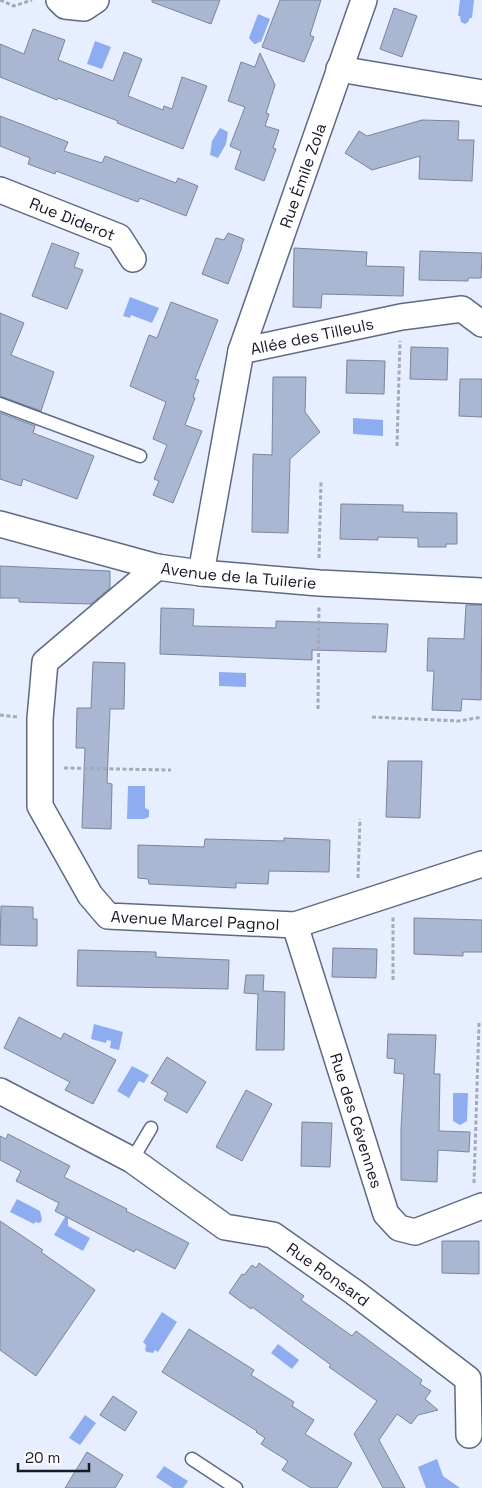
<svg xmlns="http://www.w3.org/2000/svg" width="482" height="1488" font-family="'Space Grotesk',sans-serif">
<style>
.water{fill:#8eadf0}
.building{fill:#aab7d2;stroke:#79859e}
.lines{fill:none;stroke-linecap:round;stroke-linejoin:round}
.service-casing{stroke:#5e6a82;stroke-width:15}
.minor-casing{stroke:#5e6a82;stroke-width:28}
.path{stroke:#a4aab9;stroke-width:3;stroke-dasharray:4 2.5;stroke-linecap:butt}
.service{stroke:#fff;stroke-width:12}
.minor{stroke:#fff;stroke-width:25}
.labels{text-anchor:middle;stroke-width:4;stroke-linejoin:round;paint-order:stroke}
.street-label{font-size:16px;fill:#171b25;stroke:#fbfbfb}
</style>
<rect width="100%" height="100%" fill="#e6eeff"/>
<path class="water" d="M460,0H474L472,18H470L468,22L465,24L461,22L460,16H458Z
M258,14L270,19L261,42H259L256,44H254L249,38Z
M95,41L111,47L102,69L87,64Z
M220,128L228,132L226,144L218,158L210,155L212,141Z
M130,297L159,308L152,323L131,315L130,318L123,316Z
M353,418L383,420V436L353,434Z
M219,672L246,673V687L219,686Z
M128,786H145V808L149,810V817L144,819H127Z
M94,1024L123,1032L119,1050L110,1048L111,1041L107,1040L106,1043L91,1039Z
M132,1066L149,1075L144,1083L139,1081L129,1098L117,1091Z
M453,1093H468L467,1121L460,1125L453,1121Z
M17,1199L40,1211L42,1220L40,1223L35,1222L34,1224L10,1212Z
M65,1217L68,1218V1226L90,1238L83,1251L54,1235Z
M162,1312L177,1322L158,1352L155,1350L153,1353L147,1352L145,1350L146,1345L143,1342Z
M278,1344L299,1360L292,1369L271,1353Z
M85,1415L96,1423L80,1445L69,1438Z
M437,1459L443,1476L460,1488H426L418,1467Z
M164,1466L188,1481L183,1488H173L156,1477Z"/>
<path class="building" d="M152,0H220L211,24L152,2Z
M280,0H321L310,35L314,37L304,62L262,47Z
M394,8L417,16L402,57L380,49Z
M33,29L65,40L58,60L113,81L124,52L142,59L128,96L163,110L164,106L172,109L182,77L207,86L183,149L117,123L118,121L58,98L57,100L0,77V44L24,54Z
M260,53L275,85L266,113L269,114L265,126L279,130L273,148L276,149L264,181L235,169L241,151L230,146L245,107L228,101L241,62L255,67Z
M0,116L68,142L64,151L102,163L105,156L176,183L178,178L198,186L186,216L140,198L138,202L56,171L55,174L28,164L30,158L0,146Z
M422,120L459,121L458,140H474L472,181L419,179L420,156L372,170L345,153L359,131L367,136Z
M228,233L244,239L241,247H242L228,284L202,274L216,238L224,240Z
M52,243L79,253L74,267L83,270L67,309L32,296Z
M294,248L367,252L366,266L404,267L403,296L322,294L321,308L293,307Z
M420,251L482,253L481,278H468V281L419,280Z
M171,302L218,320L195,379L199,380L193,397L195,398L185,425L202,431L173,503L153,495L159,481L154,479L167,445L153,439L166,402L130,386L149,335L157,338Z
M0,313L24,323L11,355L54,372L41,411L0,396Z
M411,347L448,348L447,380L410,379Z
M347,360L385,361L384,394L346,393Z
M273,377H306L305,412L320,432L290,459L288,533L252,532L253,454L272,455Z
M460,379H482V417L459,416Z
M0,413L35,426L33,433L94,456L77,499L23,479L21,486L0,479Z
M341,504L403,505V512L457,513V544H446V547H418V538L378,537V540L340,539Z
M0,566L110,571V588L91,604L19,602V598H0Z
M466,605H482L481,700L462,699L461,711L432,710L434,671H427L428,638L464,639Z
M161,608L194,609L193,626L276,628V621L388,624L386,652L312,650V660L160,654Z
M93,662L125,663L124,709H110L107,783L112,784L111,829L82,828L85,748H76L77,708H91Z
M388,761H422L420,818L386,817Z
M284,838L330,840L329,872L269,871L268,884L236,883V888L149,884L148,879L138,878V845L204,847L205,839L284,841Z
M1,906L33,907V919H37V946L0,945Z
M414,918L482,920V952H463V956L414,954Z
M333,948L377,949L376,978L332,977Z
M78,950L156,952V957L229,960L228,989L77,986Z
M246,975H264L263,991L285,992L284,1050H256L258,994L244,993Z
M19,1017L61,1039L64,1033L116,1060L93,1104L65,1090L70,1082L4,1048Z
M388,1034L436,1035L434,1074H440L439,1131L470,1132L469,1152L438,1150L437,1182L401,1180V1129L404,1074L394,1073L395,1059L387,1058Z
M167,1057L206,1082L187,1113L164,1100L168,1093L151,1083Z
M246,1090L272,1104L242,1161L216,1147Z
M302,1122L332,1123L330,1167L301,1166Z
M8,1134L70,1166L64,1177L127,1209L126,1211L189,1243L175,1269L136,1249L134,1252L55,1211L59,1203L16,1181L21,1171L0,1160V1136L6,1139Z
M0,1221L43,1250L41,1252L95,1290L36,1376L0,1350Z
M442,1241H479V1274L442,1273Z
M259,1263L304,1296L301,1300L352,1336L356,1331L422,1380L420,1384L431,1391L425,1399L438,1410L418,1415L411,1424L397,1414L379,1440L405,1488H383L354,1434L377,1401L329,1367L331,1365L252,1307L251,1309L229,1293L242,1274L244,1275L252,1265L256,1268Z
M189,1329L254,1370L251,1375L294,1402L292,1406L314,1420L305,1434L352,1463L337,1488H311L282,1470L288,1461L261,1444L265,1438L256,1432L257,1431L162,1372Z
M113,1396L137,1412L125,1431L100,1415Z
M87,1452L123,1475L115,1488H65Z"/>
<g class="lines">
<g class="service-casing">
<path id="service" d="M0,404L140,456
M132,1160L151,1128
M192,1459L236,1488"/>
</g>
<g class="minor-casing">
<g id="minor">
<path d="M59,0L65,6L84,8L96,0"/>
<path d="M339,69L482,93"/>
<path id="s1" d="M0,190L119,237L133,259"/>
<path id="s2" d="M241,351L364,0"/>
<path id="s3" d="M0,524L157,567L201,573L319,583L482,591"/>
<path id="s4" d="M157,567L45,662L40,719V806L90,895L108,916L295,925L482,864"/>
<path id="s5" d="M201,573L241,351L401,317L462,309L482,324"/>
<path id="s6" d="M295,925L386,1214L399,1228L415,1232L482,1206"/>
<path id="s7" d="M0,1091L132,1160L225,1227L273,1235L354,1292L468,1379L469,1435"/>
</g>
</g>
<path class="path" d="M0,0L14,6L32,0
M397,446L400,341
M319,558L321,481
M318,709L319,607
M0,715L17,717
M372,717L459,721L482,717
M64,768L171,770
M358,878L360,819
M393,980V917
M474,1183L479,1023"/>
<use href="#service" class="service"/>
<use href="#minor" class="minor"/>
</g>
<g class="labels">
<g class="street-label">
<text dy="6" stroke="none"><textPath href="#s2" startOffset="186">Rue Émile Zola</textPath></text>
<text dy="6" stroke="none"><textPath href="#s1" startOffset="78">Rue Diderot</textPath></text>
<text dy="6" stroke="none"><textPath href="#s5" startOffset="298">Allée des Tilleuls</textPath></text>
<text dy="6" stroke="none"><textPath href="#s3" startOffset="245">Avenue de la Tuilerie</textPath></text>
<text dy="6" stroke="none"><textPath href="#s4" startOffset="508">Avenue Marcel Pagnol</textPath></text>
<text dy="6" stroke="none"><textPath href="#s6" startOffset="205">Rue des Cévennes</textPath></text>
<text dy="6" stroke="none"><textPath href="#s7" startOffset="380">Rue Ronsard</textPath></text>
</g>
</g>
<path d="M18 1463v8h71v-8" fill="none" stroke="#171b25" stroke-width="2.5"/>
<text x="25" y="1463" font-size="15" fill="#171b25" stroke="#fbfbfb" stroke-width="4" paint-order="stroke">20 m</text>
</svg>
